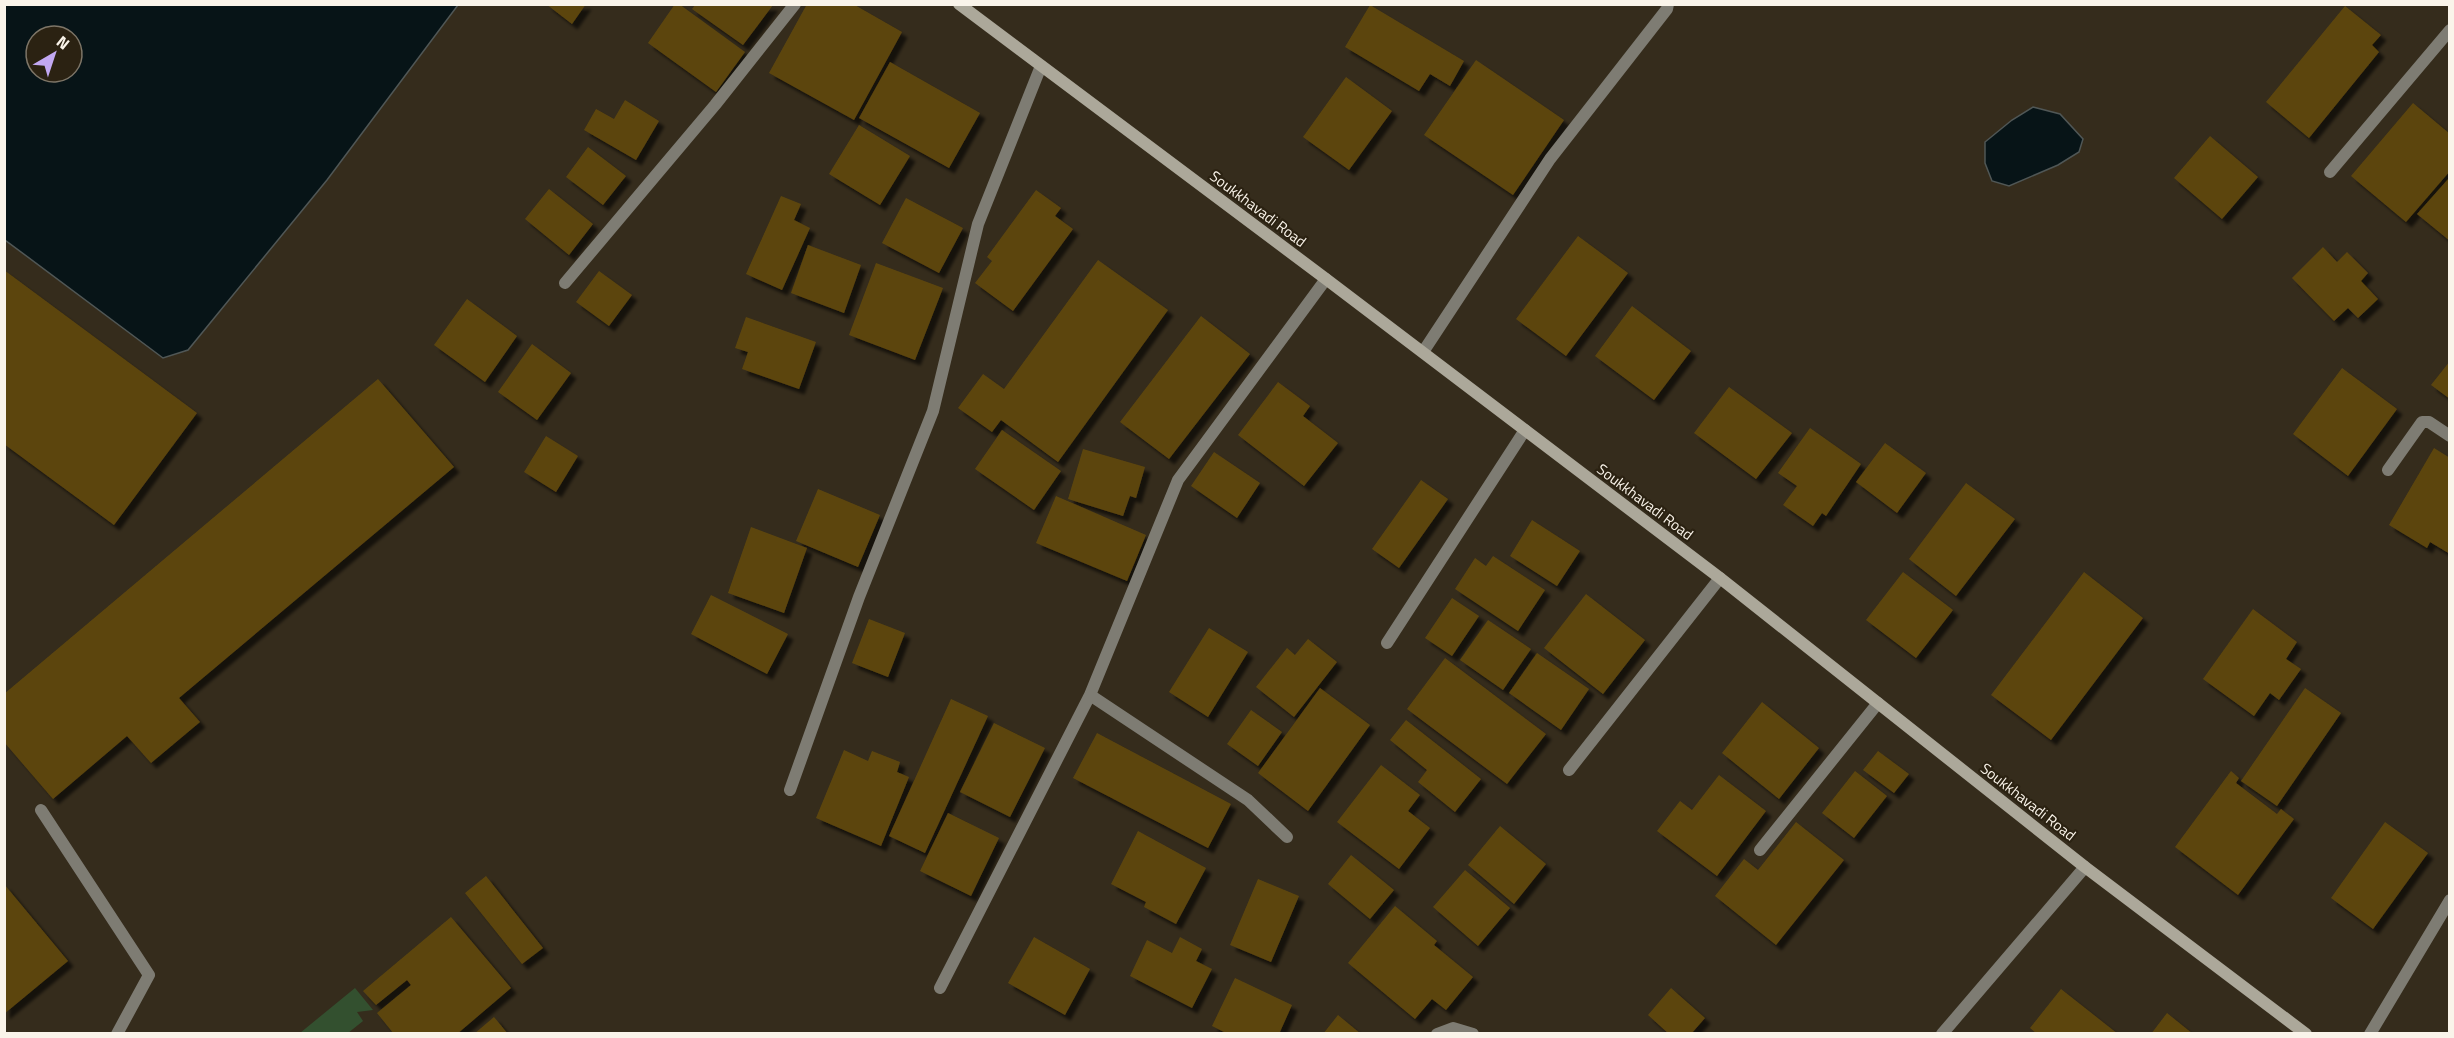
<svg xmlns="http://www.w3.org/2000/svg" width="2454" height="1038" font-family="'Titillium Web',sans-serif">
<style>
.green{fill:#33502f}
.water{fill:#071417;stroke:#505756;stroke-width:1.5;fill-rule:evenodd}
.building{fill:#5c450e;filter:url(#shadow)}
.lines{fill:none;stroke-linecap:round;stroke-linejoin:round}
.lane{stroke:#7e7c73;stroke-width:12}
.street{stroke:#7e7c73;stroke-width:12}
.secondary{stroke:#aca89a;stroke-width:12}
.labels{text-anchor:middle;stroke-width:4.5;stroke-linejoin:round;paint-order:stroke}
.street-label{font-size:15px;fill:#faf4ea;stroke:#2b2212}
</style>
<defs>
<filter id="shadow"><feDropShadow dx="5.5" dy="5.5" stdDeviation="1.5" flood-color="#0009"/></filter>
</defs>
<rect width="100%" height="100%" fill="#352c1c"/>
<path class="green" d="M355,988L373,1010L357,1012L363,1021L348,1033H300Z"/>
<path class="water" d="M4,5L5,4L458,5L327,180L188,350L163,358L5,240ZM36,36H72V72H36Z
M2033,107L2060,114L2083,139L2079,152L2058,165L2009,186L1992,181L1985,163V142L2012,120Z"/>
<path class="building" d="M546,4H586L572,24Z
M675,4H679L745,52L716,92L648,43Z
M807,4H853L902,32L854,120L769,73Z
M695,5H773L743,45L692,9Z
M1370,5L1464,61L1450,86L1430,74L1419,91L1345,47Z
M2345,6L2381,35L2372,45L2379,52L2309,138L2266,102Z
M1476,60L1564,120L1513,195L1424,135Z
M890,62L980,113L949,168L859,118Z
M1346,77L1392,111L1349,170L1303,137Z
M625,100L659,121L636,160L584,130L596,109L614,119Z
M2413,103L2450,134V171L2406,222L2351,176Z
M859,125L910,156L880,205L829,174Z
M2210,136L2258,177L2222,219L2174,178Z
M588,147L626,176L603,205L566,177Z
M2450,177V241L2417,214Z
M549,189L593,224L569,255L525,219Z
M1036,190L1061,208L1055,216L1073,229L1013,311L975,283L992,261L987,257Z
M781,196L801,204L794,220L810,228L782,290L746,274Z
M906,198L963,228L939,273L882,243Z
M1578,236L1628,273L1566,356L1516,319Z
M808,245L861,265L844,313L791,293Z
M2323,247L2337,262L2347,252L2368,273L2361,281L2378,299L2358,318L2348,308L2334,321L2292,278Z
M1098,260L1168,310L1058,462L1001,420L992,432L958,408L983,374L1004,389Z
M876,263L943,288L915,360L849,335Z
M4,270L197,413L114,525L4,444Z
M599,271L632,295L609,326L576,302Z
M467,299L517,336L485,382L434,345Z
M1632,306L1691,351L1654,400L1595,356Z
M1201,316L1250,354L1169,459L1120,422Z
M746,317L816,342L799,389L742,369L748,352L735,348Z
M532,344L571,373L537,420L498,392Z
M2450,361V399L2431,385Z
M2342,368L2397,409L2348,476L2293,434Z
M378,379L454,467L179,698L200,722L151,763L127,736L53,799L4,742V694Z
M1278,382L1310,406L1303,416L1338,443L1304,486L1238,435Z
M1729,387L1792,433L1756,479L1694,433Z
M1810,428L1861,464L1826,516L1822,513L1813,526L1783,505L1797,486L1778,473Z
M1002,430L1061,471L1034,510L975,469Z
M546,436L578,456L556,492L524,472Z
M1885,443L1926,473L1897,513L1856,482Z
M2434,448L2450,458V554L2430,542L2427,548L2389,525Z
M1083,449L1145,467L1136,498L1130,496L1123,516L1068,499Z
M1214,452L1260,483L1237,518L1191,486Z
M1421,480L1448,499L1399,568L1372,549Z
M1966,483L2015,519L1956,596L1909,559Z
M818,489L880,515L858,567L796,541Z
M1056,496L1146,535L1127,581L1036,543Z
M1532,520L1580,551L1557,586L1510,556Z
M751,527L807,548L784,613L728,593Z
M1493,556L1545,590L1518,631L1455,589L1475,558L1486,566Z
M1903,572L1953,610L1916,658L1866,620Z
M2084,572L2143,618L2051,740L1991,695Z
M1586,594L1645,640L1603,694L1544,648Z
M711,595L788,634L767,674L691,634Z
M1452,598L1479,616L1452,656L1425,638Z
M2253,609L2297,642L2286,659L2301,669L2279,700L2270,693L2254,716L2203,679Z
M869,619L905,633L888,677L852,663Z
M1488,620L1531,649L1503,690L1460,660Z
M1209,628L1248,652L1208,717L1169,692Z
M1308,639L1337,662L1294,717L1256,687L1287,648L1295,655Z
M1537,653L1589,689L1561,730L1509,693Z
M1445,658L1546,734L1507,784L1407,709Z
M1320,688L1370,725L1308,811L1258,773Z
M2305,688L2341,713L2277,806L2241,781Z
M951,699L988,716L925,853L889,836Z
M1762,702L1819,748L1779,799L1722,753Z
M1251,710L1282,732L1258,766L1227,744Z
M1406,720L1481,779L1455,812L1418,782L1427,770L1390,740Z
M994,723L1045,748L1010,817L960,792Z
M1097,733L1231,804L1208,848L1073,778Z
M844,750L868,761L872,751L900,762L897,772L909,777L881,846L816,818Z
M1878,751L1909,774L1894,793L1863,770Z
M1381,765L1420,795L1408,811L1430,828L1399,869L1337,822Z
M1855,771L1887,796L1854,838L1822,813Z
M2231,771L2239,778L2236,783L2277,814L2281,809L2294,819L2238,895L2175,847Z
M1719,775L1766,811L1717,876L1657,831L1680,801L1692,810Z
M948,813L999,838L971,896L920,871Z
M1796,822L1844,860L1776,945L1715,896L1744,859L1758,870Z
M2385,822L2428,853L2373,929L2331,898Z
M1500,826L1546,864L1514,904L1468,865Z
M1138,831L1206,868L1176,924L1144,907L1146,902L1111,884Z
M1351,855L1394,890L1370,919L1328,884Z
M1465,870L1510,908L1478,946L1433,907Z
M486,876L543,948L522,964L465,893Z
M1258,879L1299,896L1271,962L1230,945Z
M4,884L68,961L4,1014Z
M1395,906L1437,941L1434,945L1473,977L1446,1010L1432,999L1415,1019L1348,963Z
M451,917L511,988L457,1034L419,1032L394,1034L377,1013L411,985L407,980L376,1005L363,991Z
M1034,937L1090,969L1065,1015L1008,983Z
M1180,937L1202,949L1196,961L1212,969L1192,1008L1130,976L1147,940L1172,953Z
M1235,978L1292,1005L1279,1034H1228L1212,1026Z
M1671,988L1705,1018L1691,1034H1669L1648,1015Z
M2061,989L2118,1034H2037L2030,1028Z
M2167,1013L2193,1034H2151Z
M1338,1015L1361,1034H1323Z
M494,1017L508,1034H474Z"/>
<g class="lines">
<path class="lane" d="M2330,172L2450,30
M565,283L715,105L795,4
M2388,470L2422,422H2429L2450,436
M1387,643L1525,430
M1090,695L1248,800L1287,837
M1569,770L1720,578
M790,790L859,597L933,411L978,224L1041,66
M41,810L149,975L117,1034
M1760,850L1878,703
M940,988L1090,695L1178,480L1326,279
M1942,1034L2085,867"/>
<path class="street" d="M1423,352L1550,159L1667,9L1668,4
M1437,1034L1453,1028L1473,1034
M2370,1034L2450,900"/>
<path class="secondary" d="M959,4L1326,279L1720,578L2085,867L2306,1034"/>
</g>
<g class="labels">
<g class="street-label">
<text transform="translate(1258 209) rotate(37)" y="5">Soukkhavadi Road</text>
<text transform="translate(1645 502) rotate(37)" y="5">Soukkhavadi Road</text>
<text transform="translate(2028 802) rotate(38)" y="5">Soukkhavadi Road</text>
</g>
</g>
<rect width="2454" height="1038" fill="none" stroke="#faf4ea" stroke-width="12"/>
<g transform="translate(54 54) rotate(39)"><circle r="28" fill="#2b2212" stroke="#7e7668" stroke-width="1.5"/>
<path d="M0-4.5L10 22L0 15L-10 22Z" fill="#c2a8f2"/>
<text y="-9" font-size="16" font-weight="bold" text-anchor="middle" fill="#faf4ea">N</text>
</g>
</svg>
